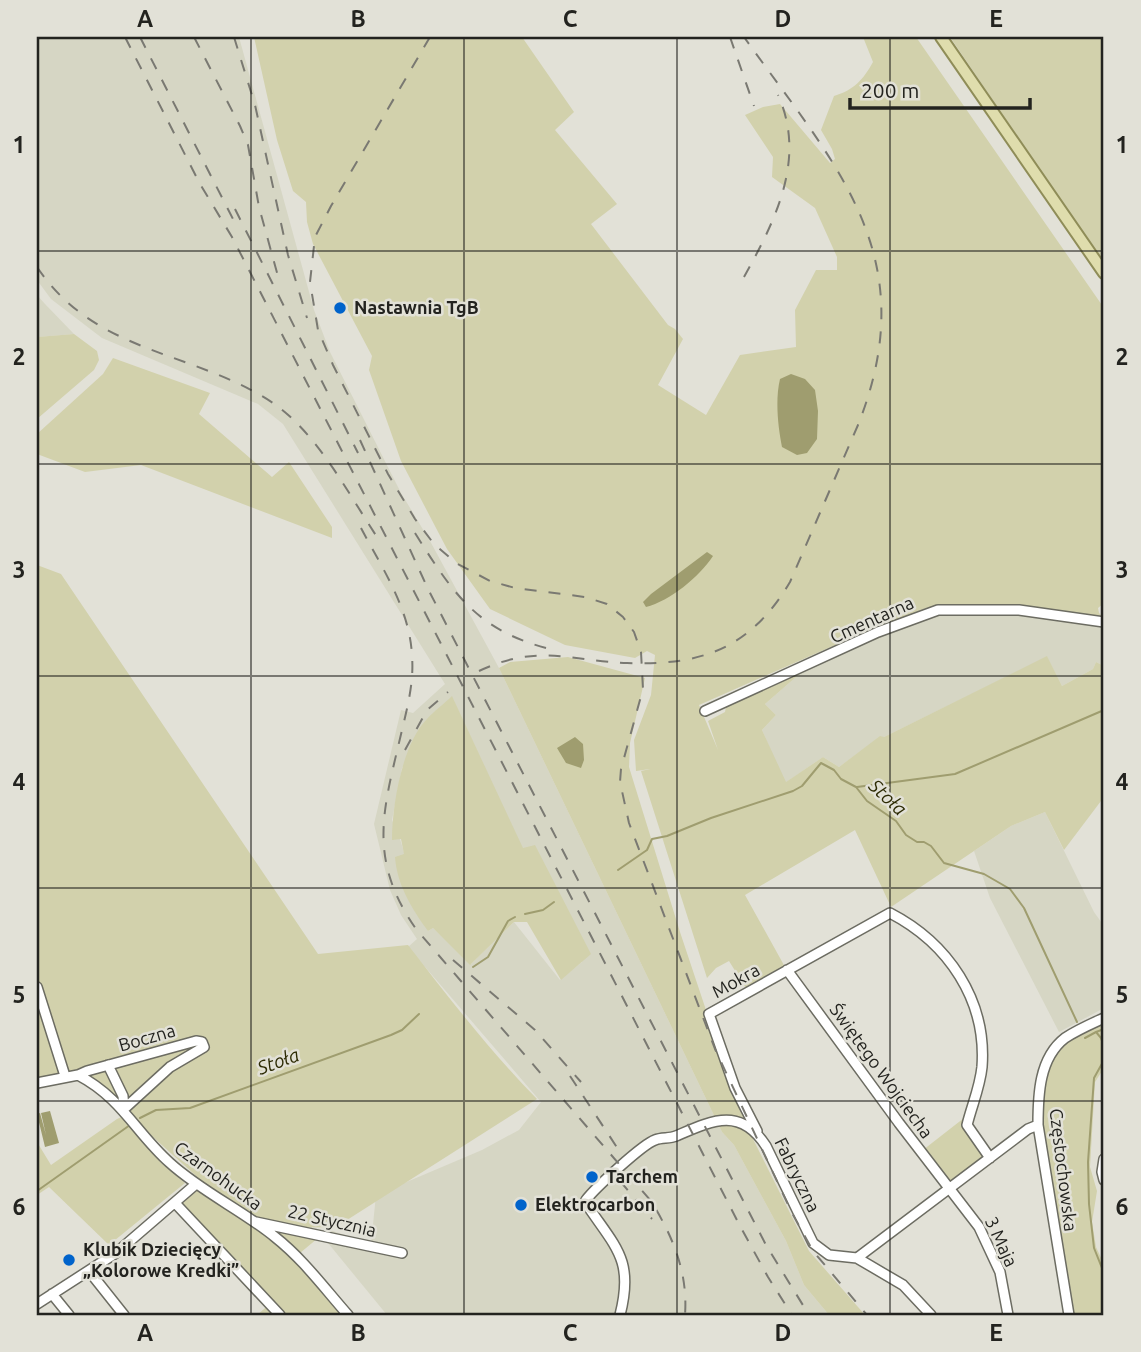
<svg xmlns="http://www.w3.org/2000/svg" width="1141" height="1352" font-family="Ubuntu,sans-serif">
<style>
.built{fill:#d6d6c4;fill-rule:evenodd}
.green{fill:#d2d1ac}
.water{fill:#9f9d6f}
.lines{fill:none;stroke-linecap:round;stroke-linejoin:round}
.stream{stroke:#9f9d6f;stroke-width:2}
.minor-casing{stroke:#6c6c62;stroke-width:12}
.major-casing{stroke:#8f8d58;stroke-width:14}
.minor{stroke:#fff;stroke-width:9}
.major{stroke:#dfddad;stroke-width:10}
.rail{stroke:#7a7972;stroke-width:2;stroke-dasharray:12 12;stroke-linecap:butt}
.grid{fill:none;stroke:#23231f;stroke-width:2;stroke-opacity:0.55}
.poi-dot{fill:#0063cb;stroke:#e2e1d7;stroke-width:2.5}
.labels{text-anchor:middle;stroke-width:5;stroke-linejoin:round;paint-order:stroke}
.poi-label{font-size:18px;font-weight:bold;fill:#23231f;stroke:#e2e1d7;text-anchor:start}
.street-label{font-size:18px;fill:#23231f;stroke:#e2e1d7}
.water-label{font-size:19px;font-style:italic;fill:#2d2b04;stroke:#e2e1d7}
.neatline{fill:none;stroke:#23231f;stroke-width:2.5}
.grid-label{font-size:23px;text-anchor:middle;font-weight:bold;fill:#23231f}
</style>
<rect width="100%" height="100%" fill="#e2e1d7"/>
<path class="built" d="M37,37H239L314,310L330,352L401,493L430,541L499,668L722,1132L734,1145L786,1241L804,1285L829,1315H387L328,1243L330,1230L371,1244L376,1195L482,1150L519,1130L541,1102L408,947L417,939L401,915L390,890L374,824L401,710L413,713L445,684L283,424L258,404L102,338L51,299L37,280ZM452,697L533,871L550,899L582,962L560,980L514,922L471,964L433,928L428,931L400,839L392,820L402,768L440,709Z
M37,295L45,304L74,334L37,337Z
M962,612L1104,619V666L1096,662L1093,669L1062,686L1047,657L884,737H880L839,767L823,757L785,783L762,730L776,715L765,704L803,671L879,635L939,613Z
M1045,812L1094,912L1104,926V1008L1059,1032L990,898L974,851L1011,826Z"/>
<path class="green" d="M254,37H522L574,112L555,130L617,204L591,224L668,325L675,329L683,339L658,385L706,415L740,355L796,347L795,310L816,270H837V257L815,208L772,177L773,157L745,115L763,107L780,104L830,163L835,159L832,149L821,130L834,96C854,90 863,80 873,62L863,37H916L1104,308V603L1098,608L1099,613L1104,618L1019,607L946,605L926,608L842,642L699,705L718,750L708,721L725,712L726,707L803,671L765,704L776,715L762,730L786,782L823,757L839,767L880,736L884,737L1047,656L1062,686L1093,669L1096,662L1104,666V797L1064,850L1045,812L1011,826L891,907L855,830L745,895L785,967L747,990L729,961L716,968L707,978L641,771L650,769L636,771L634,740L651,695L655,655L647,651L635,658L565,645L490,609L447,549L401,461L369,370L372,356L313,244L307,222L306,202L293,191L277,140Z
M950,37H1104V263L1089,242Z
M74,334L97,351L99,360L94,370L37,419V337Z
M113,358L210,393L199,414L272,477L289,462L332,527V538L141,465L85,472L37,454V434L103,374Z
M37,565L61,574L318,954L408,945C449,998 490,1051 537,1099L336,1227L283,1228L318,1238L300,1253L292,1247L351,1315H257L271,1303L179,1206L205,1184L80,1071L37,1083Z
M568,657L645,678L630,743L629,767L680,932L727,1073L752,1137L809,1251L865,1315H829L804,1285L786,1241L734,1145L722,1132L499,668L510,662Z
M452,696L523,848L535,845L591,954L561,980L527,922H514L470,965L433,928L428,931C412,909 397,885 395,857L404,854L401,839L392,840C392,806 402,744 427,719C434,711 444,704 452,696Z
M1104,1022V1068L1095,1082L1090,1167L1097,1191L1092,1222L1096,1247L1104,1264V1315H1073L1043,1137C1040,1107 1039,1070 1061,1046C1071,1035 1091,1029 1104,1022Z
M124,1116L161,1163L185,1183L109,1245L49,1187L37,1195V1142L51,1165L117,1119Z
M964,1118L985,1156L950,1183L923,1150Z"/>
<path class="water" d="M791,374L805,379L815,390L818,411L817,439L807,453L797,455L782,447C778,427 775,400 780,379Z
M707,552L713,556C699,577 670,601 646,607L643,602L651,594Z
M575,737L583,744L584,760L581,768L566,763L557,748Z
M50,1111L59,1143L45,1147L37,1114L40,1113L46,1135L41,1113Z"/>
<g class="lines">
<path class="stream" d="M857,787L955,774L1104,710
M618,870L647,850L652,839L667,836L711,818L793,791L802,786L821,763L834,770L841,779L856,787L867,801L896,821L906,835L917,842H924L931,846L944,863L984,874L1010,889L1024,908L1077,1022
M525,914L543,910L554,902
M473,967L488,957L508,921L515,917
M1096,1032L1104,1029
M1085,1038L1096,1032L1101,1038L1104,1047
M1104,1060L1094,1078L1088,1162L1089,1204L1094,1248L1104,1273
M140,1118L156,1110L190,1108L391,1035L402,1030L419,1014
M37,1191L130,1125"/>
<g class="minor-casing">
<path id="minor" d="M705,711L878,632L938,610H1019L1104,622
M787,970L899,1123L979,1227L1000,1272L1008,1315
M37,987L65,1076
M108,1065L123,1096L124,1109
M78,1075L87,1071L196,1041L202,1042L204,1047L170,1067L124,1109
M37,1083L78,1075C122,1098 136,1133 170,1163C202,1192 242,1210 275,1237C303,1259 325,1289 348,1315
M757,1131L735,1088L709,1014L890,913C948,943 987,1000 982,1067C980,1087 972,1105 967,1125L990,1158
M1104,1159L1102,1172L1104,1180
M175,1203L280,1315
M256,1222L402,1253
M857,1258L903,1285L931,1315
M89,1271L124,1315
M52,1294L69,1315
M37,1304L116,1253L196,1184
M620,1315C634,1260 616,1248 587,1205L586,1200C595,1188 643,1144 655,1140C662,1137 669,1139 676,1136C711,1121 740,1106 766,1146L813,1243L829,1255L857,1258L1028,1129L1038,1125
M1069,1315L1038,1125C1038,1095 1039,1058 1065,1038C1077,1030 1091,1024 1104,1018"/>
</g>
<g class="major-casing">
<path id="major" d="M941,37L1104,273"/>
</g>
<use href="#minor" class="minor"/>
<use href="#major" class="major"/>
<path class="rail" d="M125,37L200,184L232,237L740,1226L768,1277L792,1315
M140,37L234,221
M194,37L240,126L248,145L259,207L279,280
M234,37L255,105L288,255L307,318
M430,37L331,206L315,237L310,282L318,330L333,365L388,474L415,519L434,544L456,563L490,581L515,588L585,597L607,604L623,617L634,632L641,652L643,689L621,769L620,782L629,823L715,1049L791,1211L813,1251L867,1315
M730,37L754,106
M235,209L358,453
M37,267C96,355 193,350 273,403C317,433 348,493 377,537
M744,277C775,221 807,159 778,95
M360,440L428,589L766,1245L809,1315
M361,528C382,568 410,609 412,656C414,681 408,705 402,730C384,808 366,857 416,929L651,1201C673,1237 688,1272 685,1315
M415,533C454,595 478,632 554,650
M479,671C539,643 568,661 627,663C702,666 751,648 790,582L858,425C925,256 836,166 744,37
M405,750L427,710L448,692
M453,960L535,1030L581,1082
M570,1076L620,1152
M620,1181L652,1219"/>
</g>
<path class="grid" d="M251,37V1315M464,37V1315M677,37V1315M890,37V1315M37,251H1104M37,464H1104M37,676H1104M37,888H1104M37,1101H1104"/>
<g class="poi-dot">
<circle cx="340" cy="308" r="7"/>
<circle cx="592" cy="1177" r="7"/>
<circle cx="521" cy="1205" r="7"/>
<circle cx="69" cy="1260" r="7"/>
</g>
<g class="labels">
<g class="poi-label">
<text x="354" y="314">Nastawnia TgB</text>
<text x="606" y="1183">Tarchem</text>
<text x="535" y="1211">Elektrocarbon</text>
<text x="83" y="1256">Klubik Dziecięcy<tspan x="83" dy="21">„Kolorowe Kredki”</tspan></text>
</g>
<g class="street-label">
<text transform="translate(872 620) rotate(-24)" y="6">Cmentarna</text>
<text transform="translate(736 981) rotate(-29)" y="6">Mokra</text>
<text transform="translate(147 1038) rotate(-16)" y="6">Boczna</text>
<text transform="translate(881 1071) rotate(54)" y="6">Świętego Wojciecha</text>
<text transform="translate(1063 1170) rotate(83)" y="6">Częstochowska</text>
<text transform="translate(797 1175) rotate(64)" y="6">Fabryczna</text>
<text transform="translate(218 1176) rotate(36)" y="6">Czarnohucka</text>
<text transform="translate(332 1221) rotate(13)" y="6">22 Stycznia</text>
<text transform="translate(1001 1242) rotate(65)" y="6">3 Maja</text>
</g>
<g class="water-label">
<text transform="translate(888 797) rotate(43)" y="7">Stoła</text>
<text transform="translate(278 1061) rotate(-20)" y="7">Stoła</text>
</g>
</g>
<rect width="1141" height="1352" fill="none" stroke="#e2e1d7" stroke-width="77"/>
<path d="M850 98v10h180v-10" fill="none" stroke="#23231f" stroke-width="3.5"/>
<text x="861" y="98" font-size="21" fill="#23231f" stroke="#e2e1d7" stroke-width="5" paint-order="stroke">200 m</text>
<rect x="38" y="38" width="1064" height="1276" class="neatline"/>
<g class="grid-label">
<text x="145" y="27">A</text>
<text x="358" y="27">B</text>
<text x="570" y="27">C</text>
<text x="783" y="27">D</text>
<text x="996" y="27">E</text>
<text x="19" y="153">1</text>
<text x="1122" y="153">1</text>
<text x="19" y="365">2</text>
<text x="1122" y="365">2</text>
<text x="19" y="578">3</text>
<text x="1122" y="578">3</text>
<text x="19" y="790">4</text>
<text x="1122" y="790">4</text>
<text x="19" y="1003">5</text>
<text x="1122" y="1003">5</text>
<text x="19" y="1215">6</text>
<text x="1122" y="1215">6</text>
<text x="145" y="1341">A</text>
<text x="358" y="1341">B</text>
<text x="570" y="1341">C</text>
<text x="783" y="1341">D</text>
<text x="996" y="1341">E</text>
</g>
</svg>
